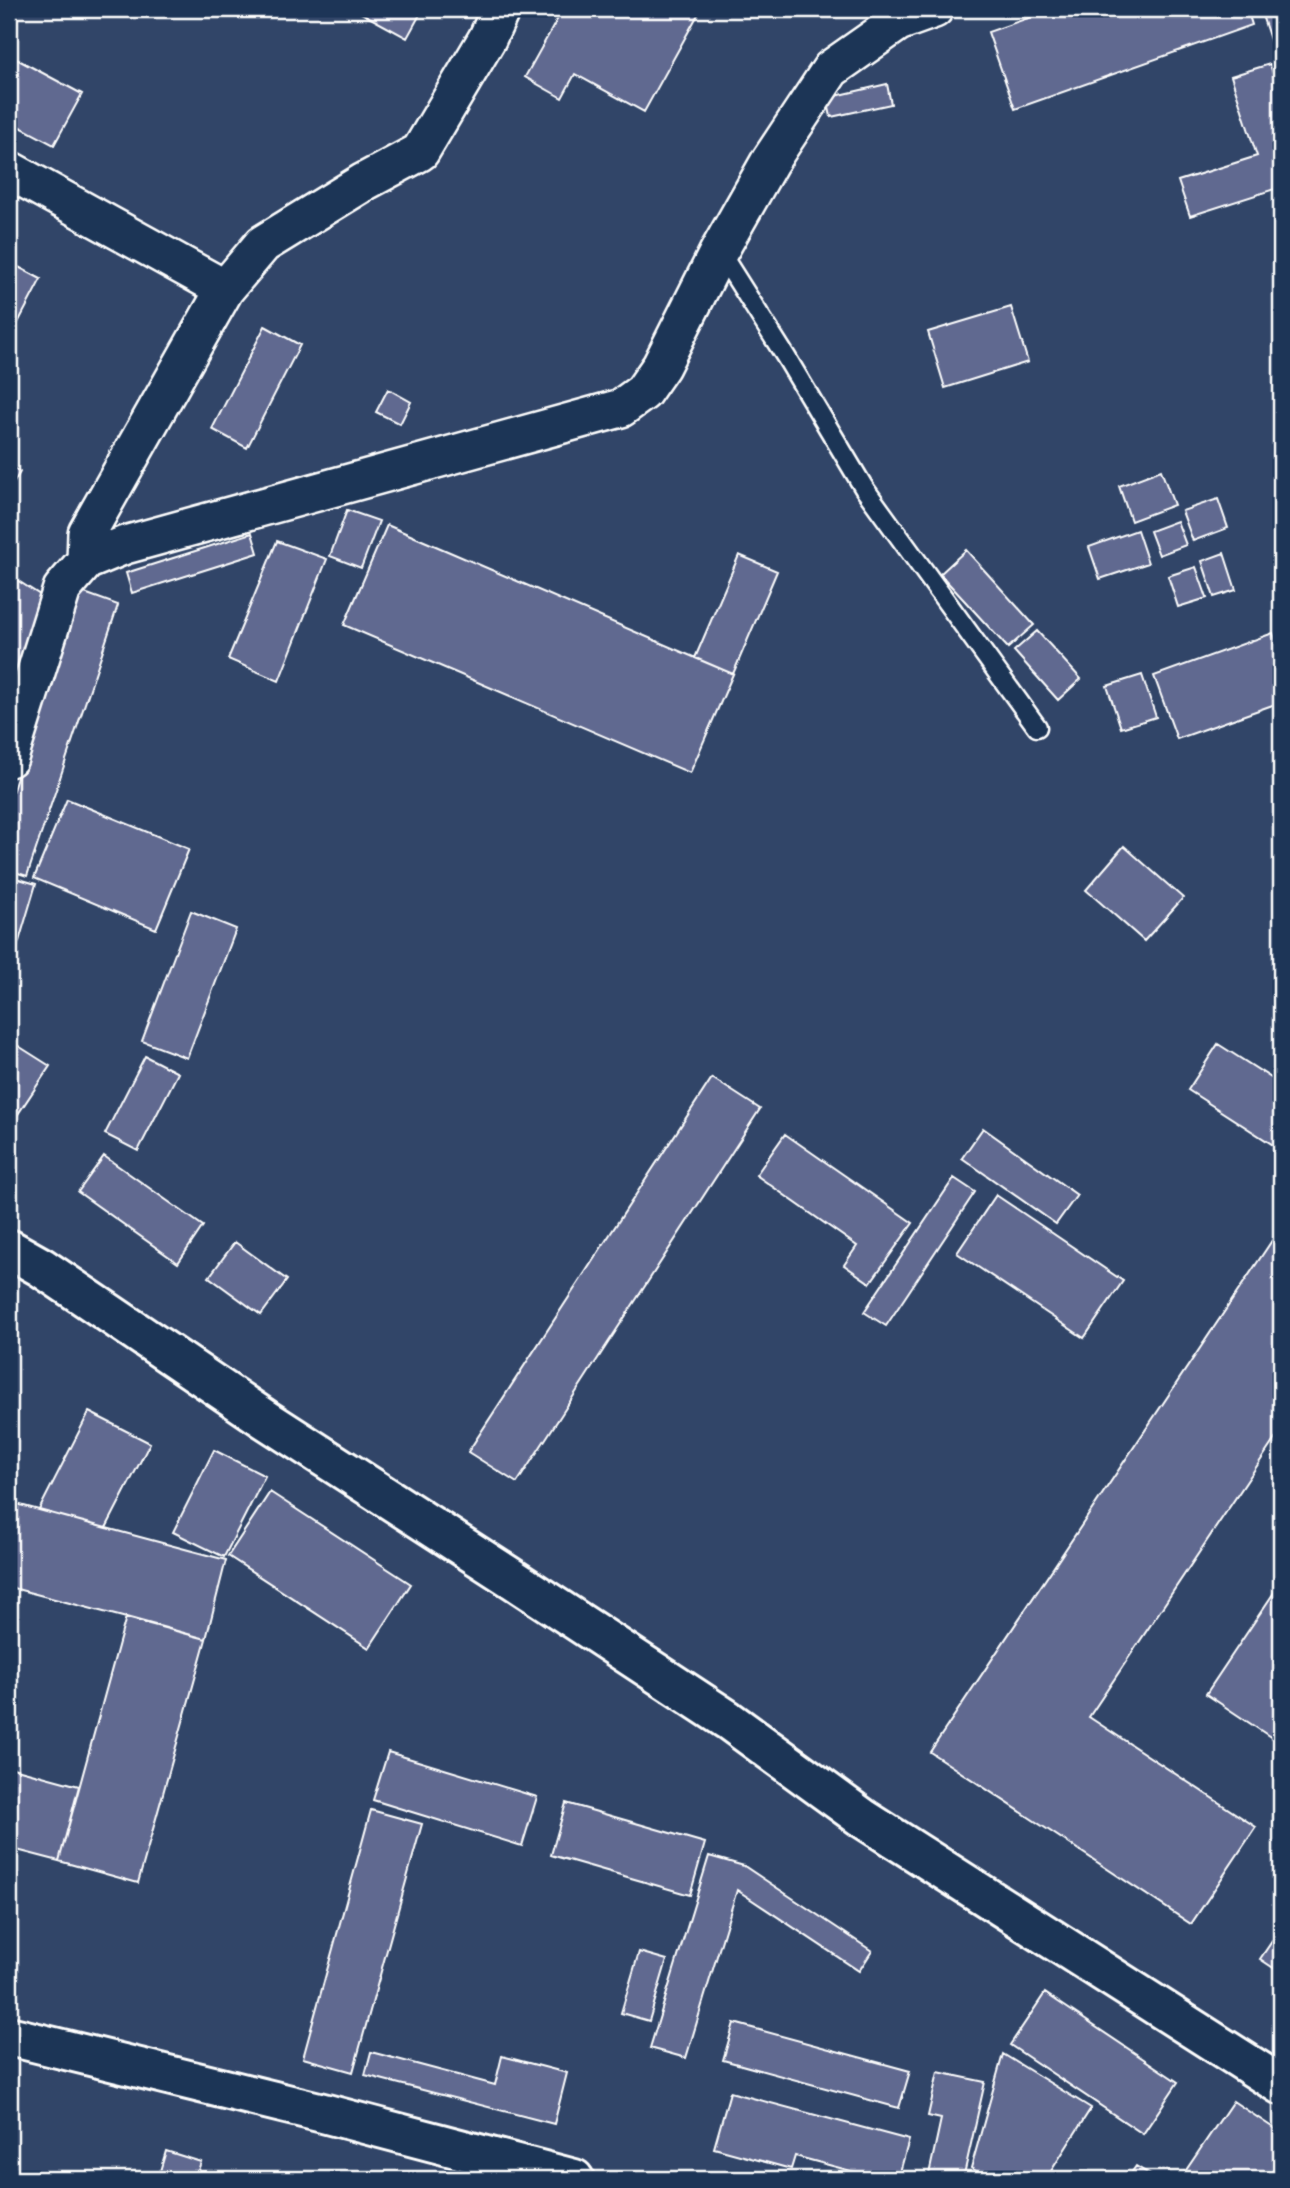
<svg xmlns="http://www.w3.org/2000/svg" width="1290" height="2188" font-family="'Comic Neue',sans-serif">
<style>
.building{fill:#616990;stroke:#fff;stroke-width:2}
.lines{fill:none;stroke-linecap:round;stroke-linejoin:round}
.service-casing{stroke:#fff;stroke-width:23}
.minor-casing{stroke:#fff;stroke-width:42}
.tertiary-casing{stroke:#fff;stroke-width:44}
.secondary-casing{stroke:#fff;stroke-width:44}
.service{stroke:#1d3557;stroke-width:18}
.minor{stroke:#1d3557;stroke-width:37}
.tertiary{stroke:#1d3557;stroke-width:38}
.secondary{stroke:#1d3557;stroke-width:38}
</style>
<rect width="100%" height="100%" fill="#314568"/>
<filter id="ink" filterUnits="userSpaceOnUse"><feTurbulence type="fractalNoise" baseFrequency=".0143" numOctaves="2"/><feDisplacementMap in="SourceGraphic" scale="14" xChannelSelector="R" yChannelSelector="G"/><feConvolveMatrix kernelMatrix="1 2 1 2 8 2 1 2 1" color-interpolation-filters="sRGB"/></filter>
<g filter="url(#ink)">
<path class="building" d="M354,9H423L407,38Z
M563,9H701L644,112L575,74L562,98L525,77Z
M826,9H851L830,17Z
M1054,9H1247L1252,25L1015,109L988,32Z
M1260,9H1281V70H1280Z
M9,55L82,94L54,145L9,121Z
M1270,64L1281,100V187L1190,216L1178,181L1257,156L1231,76Z
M887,84L891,104L831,117L827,98Z
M9,262L41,279L9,340Z
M1011,307L1028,362L945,388L928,332Z
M265,326L300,345L247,448L212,429Z
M388,389L411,402L400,424L376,412Z
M9,465L20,472L9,491Z
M1161,470L1174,505L1131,521L1119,486Z
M1218,499L1228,528L1193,541L1182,511Z
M347,510L379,521L361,568L330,556Z
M1177,521L1186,545L1159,555L1150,531Z
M387,525L733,674L690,773L344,625Z
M1137,530L1148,563L1100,579L1089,547Z
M252,533L258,553L132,593L126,573Z
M277,541L327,559L279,681L228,659Z
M966,550L1034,625L1008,648L940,574Z
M1224,553L1236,590L1214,597L1202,561Z
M739,555L777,571L733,674L695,658Z
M1196,567L1207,598L1178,607L1168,576Z
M9,575L43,597L9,697Z
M79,591L118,605L27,876L9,870V802Z
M1037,631L1081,679L1058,700L1014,651Z
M1273,633L1281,656V702L1177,739L1154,676Z
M1142,675L1156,717L1121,728L1107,686Z
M67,799L189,849L156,929L34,878Z
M1124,846L1183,898L1144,941L1086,890Z
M9,876L36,884L9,975Z
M191,911L236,929L187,1058L142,1041Z
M9,1040L50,1066L12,1123L9,1121Z
M1218,1044L1276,1081L1281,1073V1136L1275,1146L1188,1090Z
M145,1056L178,1073L138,1151L105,1134Z
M712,1078L760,1109L517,1483L468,1452Z
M983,1128L1077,1195L1056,1224L962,1158Z
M785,1134L913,1223L870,1283L844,1265L857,1246L756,1175Z
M104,1156L203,1226L178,1263L78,1192Z
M954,1178L975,1192L886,1326L864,1312Z
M996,1195L1123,1281L1084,1338L957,1253Z
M1281,1227V1430L1089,1717L1256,1827L1191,1924L930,1752Z
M235,1242L287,1280L261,1315L209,1277Z
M89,1412L150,1443L106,1528L39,1510Z
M214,1450L265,1476L224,1557L173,1532Z
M270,1492L411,1584L369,1648L228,1556Z
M9,1502L226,1560L206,1639L9,1587Z
M1281,1582V1744L1206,1694Z
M126,1617L206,1639L138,1883L59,1861Z
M388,1752L537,1797L522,1846L373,1800Z
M9,1767L79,1786L59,1861L9,1848Z
M566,1803L705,1843L690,1895L551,1855Z
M371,1810L422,1824L353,2072L303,2058Z
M709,1856L744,1866L872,1951L859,1971L737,1890L686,2058L650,2048Z
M1281,1928V1973L1260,1959Z
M639,1952L667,1960L649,2021L621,2013Z
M1045,1993L1178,2082L1143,2134L1010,2045Z
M734,2023L910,2071L899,2108L723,2060Z
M371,2052L495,2085L502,2056L567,2073L554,2124L365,2075Z
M1003,2054L1091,2108L1046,2179H990L971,2168Z
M938,2072L985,2082L963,2179H928L941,2119L928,2116Z
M730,2092L909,2140L898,2179H881L795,2156L791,2169L714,2148Z
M1233,2101L1281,2133V2179H1180Z
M166,2151L201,2162L195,2179H184L160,2171Z
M1136,2166L1157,2179H1127Z"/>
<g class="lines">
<g class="service-casing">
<path id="service" d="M719,251L786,357L864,488L1037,727"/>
</g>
<g class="minor-casing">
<path id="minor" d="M9,170L225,289
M86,561L87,533L225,289L263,244L364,182L420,152L487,39L501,9
M9,758L62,589L86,561L125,545L621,408L643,392L661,366L719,251L770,161L831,69L898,22L934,9"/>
</g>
<g class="tertiary-casing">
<path id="tertiary" d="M9,2036L323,2113L574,2179"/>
</g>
<g class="secondary-casing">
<path id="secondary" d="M9,1249L41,1267L265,1419L510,1577L728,1720L864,1819L1281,2085"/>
</g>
<use href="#service" class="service"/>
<use href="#minor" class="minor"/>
<use href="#tertiary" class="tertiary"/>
<use href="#secondary" class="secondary"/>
</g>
</g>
<rect width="1290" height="2188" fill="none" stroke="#1d3557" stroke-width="35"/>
<rect x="18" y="18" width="1255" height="2153" fill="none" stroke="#fff" stroke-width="2.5" filter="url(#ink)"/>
</svg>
